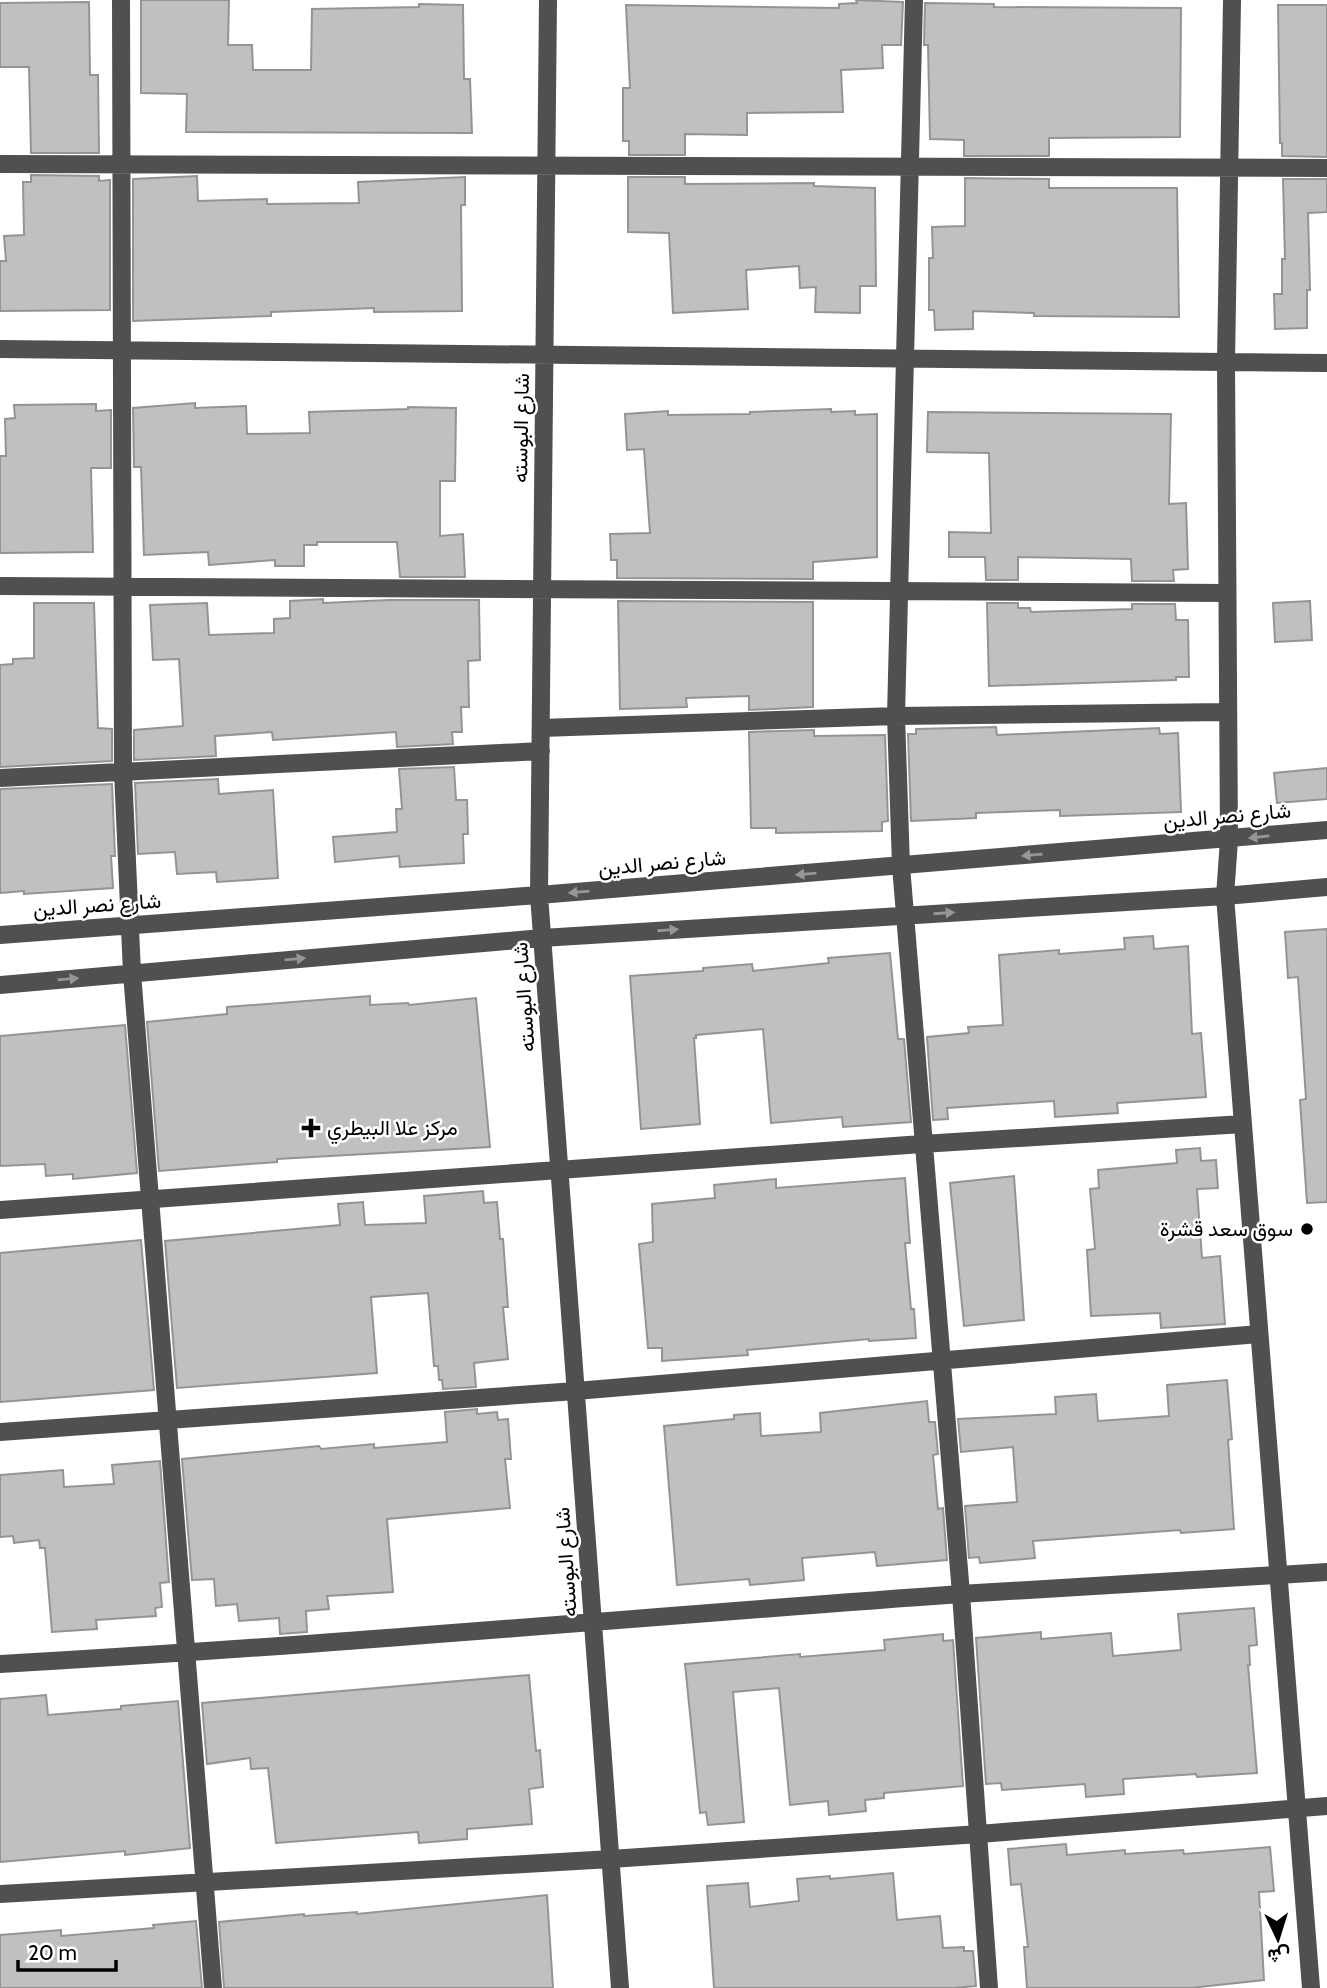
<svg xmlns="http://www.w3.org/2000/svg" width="1327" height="1988" font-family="Cabin,Vazirmatn,sans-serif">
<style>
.building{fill:#c0c0c0;stroke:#949494;stroke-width:2}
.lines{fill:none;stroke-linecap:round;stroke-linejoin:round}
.minor{stroke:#505050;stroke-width:18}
.oneway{fill:#969696}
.poi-dot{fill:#000;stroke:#fff;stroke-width:2.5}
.labels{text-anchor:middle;stroke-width:5;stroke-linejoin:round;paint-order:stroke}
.street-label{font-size:21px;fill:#000;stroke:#fff}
.poi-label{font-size:21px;fill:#000;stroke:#fff;text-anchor:start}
</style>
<rect width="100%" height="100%" fill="#fff"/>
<path class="building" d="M141,0H229L228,45H252L253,70H311L312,9L419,7V4L463,5L464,79H470L472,133L186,132L187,94L141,93Z
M856,0L903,2L901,45H882L883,68L841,70L843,112L747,113V135L685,134V155H629V141H623V88H630L626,5L839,8V4L857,3Z
M89,2L90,75H98L99,153H31L29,67H0V3Z
M925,3L994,4V7L1181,8L1180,137L1049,138V156H964V140L930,139L928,45H924Z
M1278,5H1327V157L1282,156V143H1280Z
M31,175L99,176V181L110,180V310L0,311V261H6L4,236L24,235L23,182H31Z
M197,176L198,201L267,199V204L359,203L358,182L465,177V205H461L462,311L374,312V308L271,312V316L133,321V179Z
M628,177H685V184L814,183V186L875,188L876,286H860V313L815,312L816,287L800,288L799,266L746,270L748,309L673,313L669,233L628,232Z
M965,178L1049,179V188H1177L1179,317L1034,316V313L973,311V329L935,330L934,310H929V258H933L932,227L965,226Z
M1283,179H1327V212L1308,213L1310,290H1307V328L1275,329L1274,294H1282V259H1285Z
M195,403V408L246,406L247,434L310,433L309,412L408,409V407L456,408L455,481H440V536L463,534L465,577H400L397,542H317V545H304V566H275V560L209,565L208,552L144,555L141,467H134L133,408Z
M96,404V411L111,410V468H91L93,552L0,553V456H6L5,419L15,418L14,405Z
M831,409V412L855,411V415L877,414V557L813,562V579L617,578V560H611L610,534L650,533L644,449L627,450L625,414L668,411V415L750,414V412Z
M928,412L1171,414L1169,504L1186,503L1188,569L1173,570L1174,581H1132L1131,559L1018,557V580H986L985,557H949V532L991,533L989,453L927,452Z
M323,599V603L389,600H479L480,660L468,661L469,707H461L462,732H452L453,744L397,747L396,732L273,740L272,732L215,736L216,756L134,760V730L183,726L179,659L153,660L150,605L207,603L209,635L274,633V619L290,618V601Z
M618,601L813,602V707L749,710V696L686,698L687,707L620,709Z
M1310,601L1312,640L1275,642L1273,603Z
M34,603H94L98,728L112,729V761L0,767V665L13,664V659L34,658Z
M987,603H1018V608H1030L1031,612L1132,609V604H1175L1176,620H1188L1189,677H1176V680L989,686Z
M996,727L997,735L1159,728L1160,734L1178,733L1181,812L1060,816V810L976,813V818L911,821L908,734H916V729Z
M814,730V736L885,735L888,821L882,822V831L776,833V828H751L749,732Z
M454,767L456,800H467L468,834H463L464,863L400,867L399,856L335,862L333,837L397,832L396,809H402L399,769Z
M1327,768V799L1277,803L1274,773Z
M218,779L219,794L273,790L278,878L217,882L216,872L177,874L175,852L138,854L135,783Z
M112,784L115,856H111L113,888L24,894V891L0,893V789Z
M1327,929V1202L1307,1203L1300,1100L1306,1099L1298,977L1288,978L1285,932Z
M1153,936L1154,949L1188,946L1192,1034L1201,1033L1206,1097L1117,1103L1118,1113L1055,1117L1054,1101L947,1108L948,1119L933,1120L927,1037L969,1033L968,1027L1003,1025L999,955L1059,950V954L1125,949L1124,938Z
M890,953L898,1039H904L911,1122L843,1127L842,1117L771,1123L763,1029L696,1035V1038H694L700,1124L641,1129L630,976L703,971V968L752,964L753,971L829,963L828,958Z
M370,996V1005L408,1003L409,1005L476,998L490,1147L277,1159V1162L159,1171L147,1022L227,1014V1007Z
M125,1025L137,1173L73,1179V1174L46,1176L45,1164L0,1166V1036Z
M1200,1148L1201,1161L1216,1160L1218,1188L1197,1189L1202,1258L1220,1256L1225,1324L1161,1328L1160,1313L1091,1316L1087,1250L1095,1249L1090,1189L1099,1188L1098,1170L1177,1163L1176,1150Z
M1014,1176L1024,1320L964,1326L950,1183Z
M905,1178L910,1243H905L911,1309H914L916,1338L869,1341V1339L747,1350L748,1355L662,1361V1348H648L639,1244L653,1242L652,1204L715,1198L714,1185L776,1179V1188Z
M483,1191L484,1203L497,1202L500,1239H503L508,1307H503L508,1359L474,1363L476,1387L443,1389L442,1380H439L438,1366H434L428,1293L371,1297L377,1373L177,1388L165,1241L340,1225L338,1204L363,1202L365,1225L426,1223L424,1196Z
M141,1240L154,1390L0,1402V1253Z
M1227,1380L1232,1439L1228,1440L1234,1529L1181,1533L1180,1530L1033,1541L1035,1558L980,1563L979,1557L969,1558L965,1506L1017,1502L1013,1447L961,1452L958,1419L1056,1414L1055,1397L1096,1394L1098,1421L1169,1416L1167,1385Z
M927,1401L929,1422H935L938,1454L933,1455L938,1509L943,1508L947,1560L877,1566L875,1552L802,1558L804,1580L750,1585L749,1579L677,1585L664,1426L734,1419V1415L760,1413L761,1436L821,1432L820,1413Z
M477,1409V1414L497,1412L498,1420L508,1419L511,1459H505L510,1508L387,1519L393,1592L327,1596L329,1609L306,1611L307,1632L280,1634L279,1618L239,1621L237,1604L216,1606L214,1579L192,1580L182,1459L319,1446L321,1449L374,1444V1448L447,1442L445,1412Z
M160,1461L169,1582L160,1583L162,1607L155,1608L156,1616L96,1620L97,1629L52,1632L45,1548H40L39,1540L14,1543L13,1536L0,1537V1475L63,1470L64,1487L114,1484L112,1465Z
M1254,1608L1257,1645L1249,1646L1250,1665H1248L1257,1773L1197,1777L1196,1774L1123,1779L1124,1794L1086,1797L1085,1784L1002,1790L1001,1783L986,1784L976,1638L1041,1632V1639L1111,1633L1113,1656L1181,1650L1178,1614Z
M943,1634V1641L953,1640L963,1786L884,1793V1798L865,1800L866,1811L829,1815L828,1801L790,1805L779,1688L733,1692L744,1822L708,1825L706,1812L700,1813L685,1664L800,1654V1657L885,1650L884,1640Z
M529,1675L536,1751L540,1750L543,1787L529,1789L532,1824L467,1829V1839L419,1843L418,1832L276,1843L268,1768L251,1769L250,1758L207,1764L202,1703Z
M46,1695L48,1715L121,1709V1706L178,1701L190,1848L125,1855V1851L0,1862V1699Z
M1066,1844L1067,1855L1125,1850V1854L1183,1850L1184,1854L1270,1847L1274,1891L1259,1892L1264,1980L1190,1988H1027L1024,1947H1028L1021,1884L1011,1885L1008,1849Z
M893,1873L897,1920L940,1916L943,1948L964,1947V1951H973L976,1986L953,1988H714L707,1886L748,1883L750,1907L799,1901L797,1879L830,1876V1879Z
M547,1895L553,1988H224L219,1922L304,1914V1916L357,1912V1914Z
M196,1921L202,1988H0V1935L61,1930V1936L154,1928L153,1925Z"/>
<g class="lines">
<path class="minor" d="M121,0L123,772L132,973L213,1988
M548,0L539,895L620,1988
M914,0L896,716L901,866L961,1594L989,1988
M1232,0L1226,362L1229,840L1225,896L1311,1988
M0,164L1327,168
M0,349L1327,363
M0,586L1226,593
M541,728L896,716L1227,712
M0,778L541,751
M0,935L539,895L1327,830
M0,985L542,938L1225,896L1327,887
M0,1210L922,1144L1243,1124
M0,1432L576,1391L1259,1334
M0,1664C320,1646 640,1617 960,1594C1082,1586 1205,1580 1327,1572
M0,1894L611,1859L979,1834L1327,1806"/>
</g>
<defs><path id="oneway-solid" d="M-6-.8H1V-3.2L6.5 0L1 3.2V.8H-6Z" transform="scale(1.75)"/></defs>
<g class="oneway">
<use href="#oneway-solid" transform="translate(1259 837) rotate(174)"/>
<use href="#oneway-solid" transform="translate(1032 855) rotate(175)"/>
<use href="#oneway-solid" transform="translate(806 874) rotate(175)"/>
<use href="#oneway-solid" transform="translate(579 892) rotate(175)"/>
<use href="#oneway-solid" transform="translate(944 913) rotate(-4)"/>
<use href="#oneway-solid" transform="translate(668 930) rotate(-4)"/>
<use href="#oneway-solid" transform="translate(295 959) rotate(-5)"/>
<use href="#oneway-solid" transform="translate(68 979) rotate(-5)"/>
</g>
<g class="poi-dot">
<path d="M307.5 1117.5h7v7h7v7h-7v7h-7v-7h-7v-7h7z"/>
<circle cx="1307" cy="1229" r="7"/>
</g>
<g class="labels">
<g class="street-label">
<text transform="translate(521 428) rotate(-89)" y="7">شارع البوسته</text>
<text transform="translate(1227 816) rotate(-5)" y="7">شارع نصر الدين</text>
<text transform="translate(662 863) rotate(-5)" y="7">شارع نصر الدين</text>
<text transform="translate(97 905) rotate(-4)" y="7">شارع نصر الدين</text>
<text transform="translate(524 997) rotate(-94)" y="7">شارع البوسته</text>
<text transform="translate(566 1562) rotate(-94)" y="7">شارع البوسته</text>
</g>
<g class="poi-label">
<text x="327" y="1135">مركز علا البيطري</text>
<text x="1293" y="1236" text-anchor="end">سوق سعد قشرة</text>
</g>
</g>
<g transform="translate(1278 1939) rotate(176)" stroke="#ffffff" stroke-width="5" paint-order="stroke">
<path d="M0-5L12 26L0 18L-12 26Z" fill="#000000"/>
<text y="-10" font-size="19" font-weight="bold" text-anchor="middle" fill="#000000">ش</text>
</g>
<path d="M18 1960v10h98v-10" fill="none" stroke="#000000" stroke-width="3.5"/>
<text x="28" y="1960" font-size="21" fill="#000000" stroke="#ffffff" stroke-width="5" paint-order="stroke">20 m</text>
</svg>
